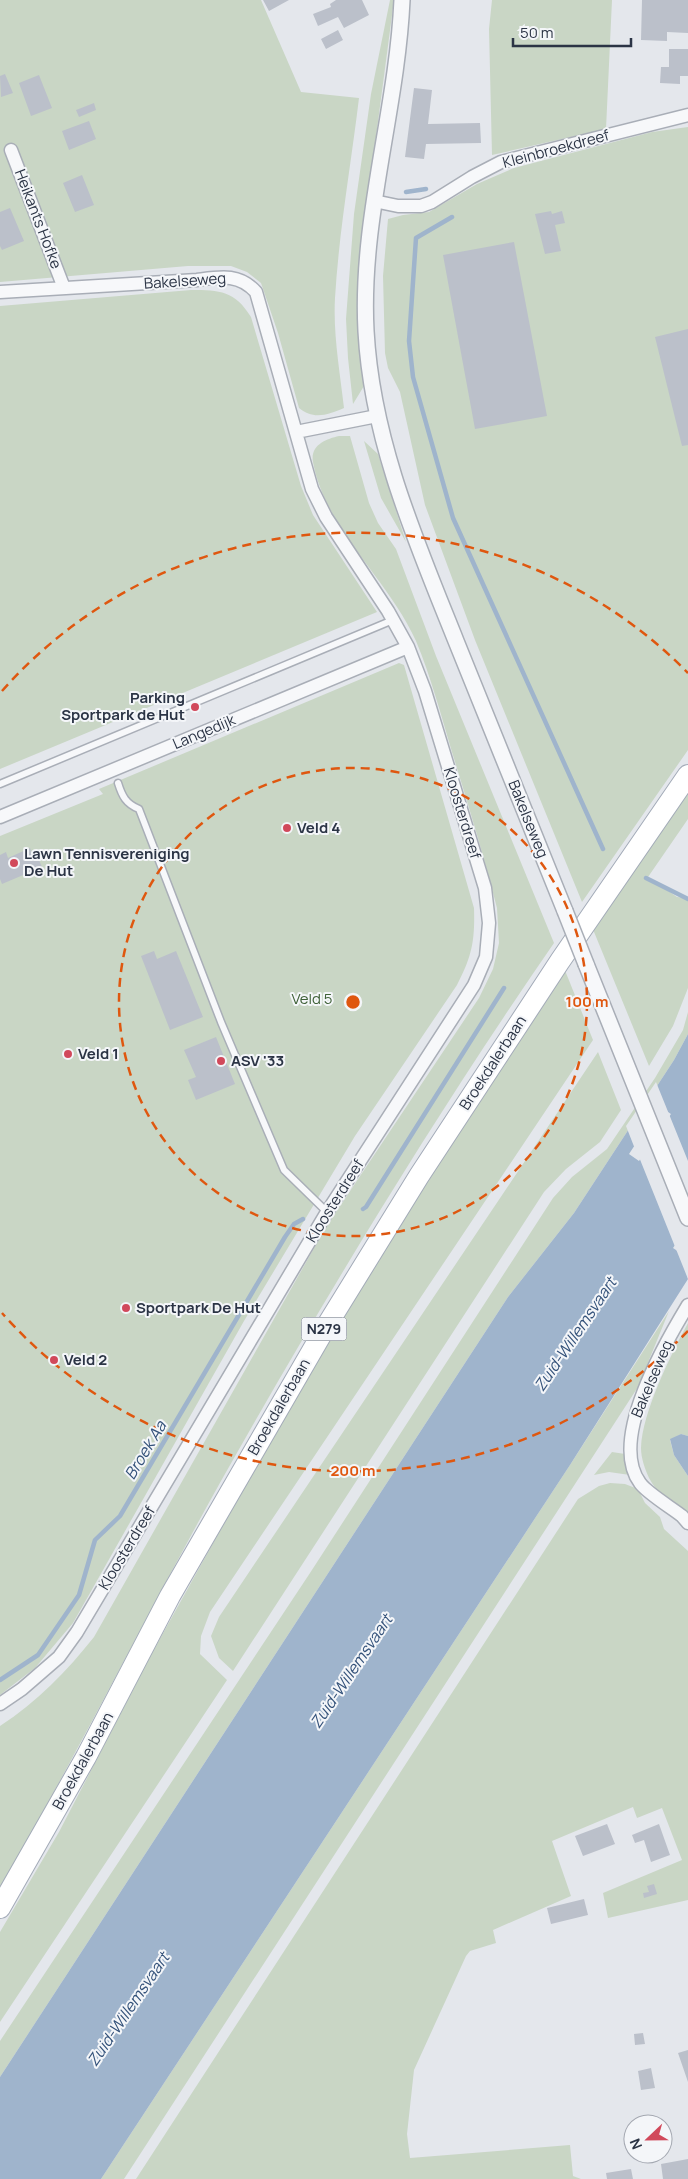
<svg xmlns="http://www.w3.org/2000/svg" width="688" height="2179" font-family="Manrope,sans-serif">
<style>
.green{fill:#c9d6c5}
.water{fill:#9fb4cc;fill-rule:evenodd}
.pier{fill:#e4e7ec}
.lines{fill:none;stroke-linecap:round;stroke-linejoin:round}
.stream{stroke:#9fb4cc;stroke-width:4.5}
.building{fill:#bbc0ca}
.service-casing{stroke:#a9aeb7;stroke-width:9}
.minor-casing{stroke:#a9aeb7;stroke-width:15}
.tertiary-casing{stroke:#a9aeb7;stroke-width:18}
.primary-casing{stroke:#a3abb8;stroke-width:22}
.service{stroke:#f7f8fa;stroke-width:6}
.minor{stroke:#f7f8fa;stroke-width:12}
.tertiary{stroke:#f7f8fa;stroke-width:15}
.primary{stroke:#fff;stroke-width:20}
.tertiary-bridge-casing{stroke:#a9aeb7;stroke-width:18;stroke-linecap:butt}
.tertiary-bridge{stroke:#f7f8fa;stroke-width:15}
.ring{fill:none;stroke:#df570f;stroke-width:2.5;stroke-dasharray:9 6}
.poi-dot{fill:#d1495b;stroke:#f4f6f9;stroke-width:2}
.labels{text-anchor:middle;stroke-width:4;stroke-linejoin:round;paint-order:stroke}
.shield{fill:#f4f6f9;stroke:#676e7b;stroke-width:1}
.shield-label{font-size:14px;font-weight:bold;fill:#2b3445}
.street-label{font-size:15px;fill:#2b3445;stroke:#f4f6f9}
.poi-label{font-size:15px;font-weight:bold;fill:#2b3445;stroke:#f4f6f9;text-anchor:start}
.park-label{font-size:15px;fill:#3f6138;stroke:#f4f6f9}
.water-label{font-size:16px;font-style:italic;fill:#34527a;stroke:#f4f6f9}
.centre{fill:#df570f;stroke:#f4f6f9;stroke-width:2.5}
.ring-label{font-size:15px;text-anchor:middle;font-weight:bold;fill:#df570f;stroke:#f4f6f9;stroke-width:4;stroke-linejoin:round;paint-order:stroke}
</style>
<rect width="100%" height="100%" fill="#e4e7ec"/>
<path class="green" d="M0,0H261L301,92L359,98C351,165 339,231 335,298C333,335 340,372 344,408C328,415 313,420 299,408L278,333L261,283L247,272L231,266H188L0,282Z
M390,0H394L360,258L358,323L364,386L353,404L348,358L346,319L354,214L371,94Z
M492,0H612L606,129L492,155L489,29Z
M688,127V750L582,902L475,640L425,505L400,392L388,368L385,353L383,276L388,219L403,215L429,212L477,184L514,168L652,132Z
M191,290C220,290 235,291 251,317L301,486L313,515L377,612L0,769V306Z
M339,436H350L369,503L378,523L396,549L436,656L554,943C434,1117 325,1297 221,1481C146,1615 78,1754 0,1887V1726C37,1702 67,1671 94,1637L326,1227L479,998L493,969L499,943L497,908C484,856 468,804 452,752C441,715 431,677 416,641C389,580 325,529 313,462C310,445 326,439 339,436Z
M364,441L378,454L406,542L381,498Z
M399,663L404,665L474,908C475,941 472,956 457,985L355,1136L244,1321L73,1623L35,1668L0,1695V836L103,794L99,789Z
M688,789V819L648,877L677,897L688,898V988L673,1026L649,1066L592,927Z
M564,968L593,1040L210,1612L201,1636L200,1654L227,1680L0,2022V1932L59,1832L152,1653L242,1491L326,1345L415,1197Z
M688,1012V1034L674,1060L574,1213L508,1297L0,2077V2041L310,1573L553,1198L572,1177L607,1149L655,1078L683,1030Z
M598,1052L621,1110L600,1142L566,1169L544,1192L233,1671L219,1658L211,1636L219,1617Z
M669,1311L638,1387L124,2179H101L570,1465Z
M688,1323V1436L681,1434L670,1440L674,1455L688,1476V1520C675,1507 657,1494 649,1478C645,1469 641,1458 641,1448C642,1413 671,1354 688,1323Z
M612,1452L625,1454L627,1469L630,1475L609,1472L594,1475Z
M610,1483L625,1484L638,1489L645,1503L660,1517L664,1529L688,1551V1900L608,1918L603,1893L682,1860L662,1808L637,1818L633,1807L552,1841L571,1896L493,1930L496,1943L470,1951L466,1956L414,2070L407,2134L410,2158L570,2145L573,2176L581,2179H136L578,1499L599,1486Z"/>
<path class="water" d="M688,1034V1226L673,1248L685,1256L688,1279L570,1465L101,2179H0V2077L508,1297L574,1213L674,1060ZM660,1107L671,1114L639,1161L629,1154Z
M681,1434L688,1436V1476L674,1455L670,1439Z"/>
<path class="pier" d="M656,1082L688,1161V1231L677,1247L684,1252L688,1248V1279L639,1157L667,1115L661,1110L635,1149L626,1126Z"/>
<g class="lines">
<path class="stream" d="M406,192L426,189
M452,217L416,238L409,341L413,377L453,518L603,849
M646,878L688,899
M363,1209L366,1207L504,988
M0,1680L38,1655L79,1595L95,1540L120,1516L285,1237L294,1224L303,1219"/>
</g>
<path class="building" d="M263,0H289L269,11Z
M336,0H362L369,15L344,28L338,17L318,26L313,14L331,7L330,4Z
M642,0H688V33L667,32V41L641,40Z
M338,30L343,40L326,49L321,39Z
M669,49H688V76H680V84L660,83L661,67H669Z
M5,74L13,93L1,97L0,76Z
M39,75L52,108L31,116L19,83Z
M414,88L432,90L428,124L480,123L481,143L426,144L424,159L405,157Z
M94,103L96,110L79,117L76,110Z
M89,121L96,139L69,150L62,131Z
M82,175L94,205L75,212L63,183Z
M10,208L24,241L2,250L0,246V212Z
M551,211L552,214L562,211L565,223L555,225L561,251L545,254L535,214Z
M514,242L547,416L475,429L443,255Z
M688,329V445L682,446L655,337Z
M30,848L33,856L35,855L37,860H39L42,867L2,884L0,879V855L6,852L8,858Z
M154,951L157,959L176,951L203,1017L170,1030L141,956Z
M216,1037L235,1084L196,1100L188,1080L196,1077L184,1050Z
M607,1824L615,1844L583,1856L575,1836Z
M659,1824L670,1855L651,1862L644,1840L635,1843L632,1835Z
M654,1884L657,1894L644,1898L643,1893L649,1892L647,1886Z
M584,1899L588,1915L551,1924L547,1908Z
M643,2033L645,2044L635,2045L634,2034Z
M688,2050V2082L678,2053Z
M651,2068L655,2088L641,2090L638,2071Z
M688,2159V2179H663L661,2164Z
M631,2169L633,2179H607L606,2173Z"/>
<g class="lines">
<g class="service-casing">
<path id="service" d="M118,783C122,796 126,804 139,809L221,1022L284,1170L327,1212
M0,784L393,620"/>
</g>
<g class="minor-casing">
<path id="minor" d="M11,150L64,288
M374,201L398,206H421L432,202L472,177L501,162L688,115
M0,292L197,280C220,277 239,273 256,292L312,489L326,517L388,611L408,647L425,691L485,888L489,923L486,957L474,985L327,1212L77,1632L59,1657L22,1689L0,1704
M296,432L377,416
M0,817L408,647
M688,1305C665,1343 608,1440 640,1483C647,1493 672,1508 682,1516L688,1523"/>
</g>
<g class="tertiary-casing">
<path id="tertiary" d="M402,0C397,111 360,219 366,331C372,441 416,541 456,641C492,731 529,821 565,911
M586,964L688,1218"/>
</g>
<g class="primary-casing">
<path id="primary" d="M0,1908L86,1757L170,1596L327,1325L419,1176L560,961L688,775"/>
</g>
<use href="#service" class="service"/>
<use href="#minor" class="minor"/>
<use href="#tertiary" class="tertiary"/>
<use href="#primary" class="primary"/>
<g class="tertiary-bridge-casing">
<path id="tertiary-bridge" d="M565,911L586,964"/>
</g>
<use href="#tertiary-bridge" class="tertiary-bridge"/>
</g>
<g class="ring">
<circle cx="353" cy="1002" r="234"/>
<path d="M688 1331A469 469 0 0 1 2 1313M2 691A469 469 0 0 1 688 673"/>
</g>
<g class="poi-dot">
<circle cx="195" cy="707" r="5"/>
<circle cx="287" cy="828" r="5"/>
<circle cx="14" cy="863" r="5"/>
<circle cx="68" cy="1054" r="5"/>
<circle cx="221" cy="1061" r="5"/>
<circle cx="126" cy="1308" r="5"/>
<circle cx="54" cy="1360" r="5"/>
</g>
<g class="labels">
<rect class="shield" x="301.5" y="1317.5" width="45" height="23" rx="4"/>
<g class="shield-label">
<text x="324" y="1334">N279</text>
</g>
<g class="street-label">
<text transform="translate(556 149) rotate(-15)" y="5">Kleinbroekdreef</text>
<text transform="translate(38 219) rotate(69)" y="5">Heikants Hofke</text>
<text transform="translate(185 281) rotate(-4)" y="5">Bakelseweg</text>
<text transform="translate(204 732) rotate(-23)" y="5">Langedijk</text>
<text transform="translate(462 813) rotate(73)" y="5">Kloosterdreef</text>
<text transform="translate(528 819) rotate(68)" y="5">Bakelseweg</text>
<text transform="translate(493 1063) rotate(-57)" y="5">Broekdalerbaan</text>
<text transform="translate(335 1201) rotate(-58)" y="5">Kloosterdreef</text>
<text transform="translate(652 1379) rotate(-67)" y="5">Bakelseweg</text>
<text transform="translate(279 1407) rotate(-60)" y="5">Broekdalerbaan</text>
<text transform="translate(127 1548) rotate(-59)" y="5">Kloosterdreef</text>
<text transform="translate(83 1761) rotate(-61)" y="5">Broekdalerbaan</text>
</g>
<g class="poi-label">
<text x="185" y="703" text-anchor="end">Parking<tspan x="185" dy="17">Sportpark de Hut</tspan></text>
<text x="297" y="833">Veld 4</text>
<text x="24" y="859">Lawn Tennisvereniging<tspan x="24" dy="17">De Hut</tspan></text>
<text x="78" y="1059">Veld 1</text>
<text x="231" y="1066">ASV '33</text>
<text x="136" y="1313">Sportpark De Hut</text>
<text x="64" y="1365">Veld 2</text>
</g>
<g class="park-label">
<text x="312" y="1004">Veld 5</text>
</g>
<g class="water-label">
<text transform="translate(575 1334) rotate(-56)" y="6">Zuid-Willemsvaart</text>
<text transform="translate(145 1450) rotate(-59)" y="6">Broek Aa</text>
<text transform="translate(351 1671) rotate(-56)" y="6">Zuid-Willemsvaart</text>
<text transform="translate(128 2009) rotate(-56)" y="6">Zuid-Willemsvaart</text>
</g>
</g>
<circle cx="353" cy="1002" r="8" class="centre"/>
<g class="ring-label">
<text x="587" y="1007">100 m</text>
<text x="353" y="1476">200 m</text>
</g>
<g transform="translate(648 2139) rotate(248)"><circle r="24" fill="#f4f6f9" stroke="#a4a8b1"/>
<path d="M0-4L9 19L0 12L-9 19Z" fill="#d1495b"/>
<text y="-8" font-size="14" font-weight="bold" text-anchor="middle" fill="#2b3445">N</text>
</g>
<path d="M513 38v8h118v-8" fill="none" stroke="#2b3445" stroke-width="2.5"/>
<text x="520" y="38" font-size="15" fill="#2b3445" stroke="#f4f6f9" stroke-width="4" paint-order="stroke">50 m</text>
</svg>
